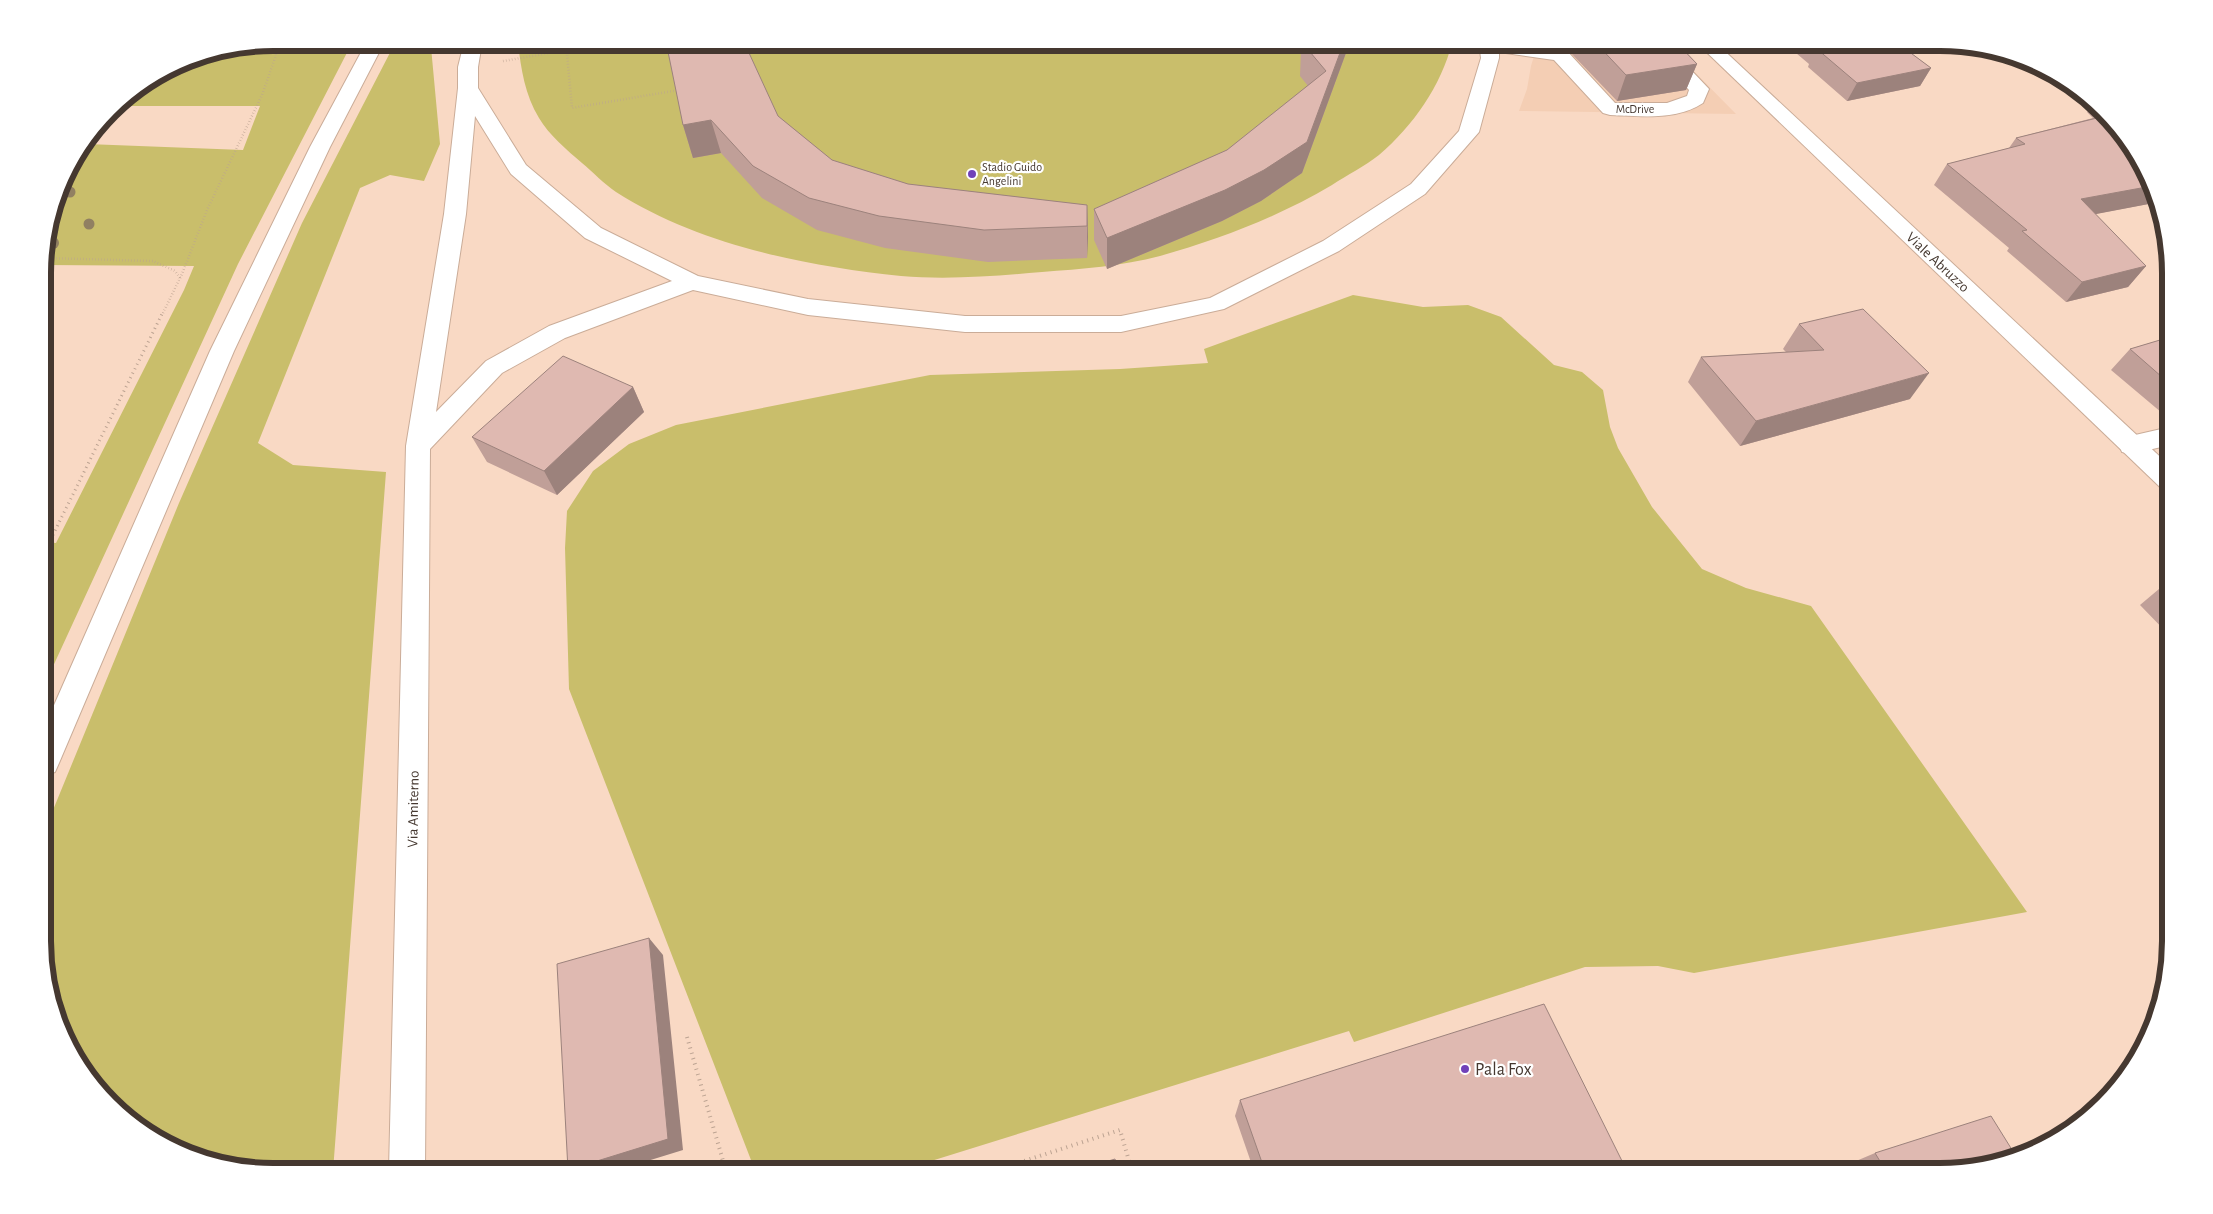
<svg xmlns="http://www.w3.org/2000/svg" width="2213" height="1214" font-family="'Alegreya Sans',sans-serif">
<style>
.built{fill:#f4ceb4}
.green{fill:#c9be6b}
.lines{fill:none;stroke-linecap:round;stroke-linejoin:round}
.minor-casing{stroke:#caac98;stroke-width:2}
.major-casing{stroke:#caac98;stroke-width:2}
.highway-casing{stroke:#caac98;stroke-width:2}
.path-far2{stroke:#bca392;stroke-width:2.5;stroke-dasharray:0.5 2.5;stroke-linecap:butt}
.path-far1{stroke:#bca392;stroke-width:3;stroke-dasharray:1 4;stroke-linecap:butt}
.path{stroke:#bca392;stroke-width:4;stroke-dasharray:1 4.5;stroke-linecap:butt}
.minor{fill:#fff;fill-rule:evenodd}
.major{fill:#fff;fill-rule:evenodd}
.highway{fill:#fff;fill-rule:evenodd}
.tree{fill:#918062}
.wall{fill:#c09f98}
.shaded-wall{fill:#9c827c}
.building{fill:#dfb9b1;stroke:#9c827c}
.poi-dot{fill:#7041b9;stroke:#fff;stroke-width:2}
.labels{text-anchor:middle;stroke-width:4.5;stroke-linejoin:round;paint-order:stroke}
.far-street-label{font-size:12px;fill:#453830;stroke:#fff}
.far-poi-label{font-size:12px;fill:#453830;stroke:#fff;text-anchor:start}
.street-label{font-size:15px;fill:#453830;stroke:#fff}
.near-poi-label{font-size:18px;fill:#453830;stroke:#fff;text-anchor:start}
.rim{fill:none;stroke:#453830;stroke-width:6}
</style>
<rect width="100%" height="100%" fill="#f9d9c4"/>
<path class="built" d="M1538,43H1666L1736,114L1519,111L1527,89L1531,66Z"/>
<path class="green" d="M274,43H352L238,264L44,686V542L56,543L184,290L194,266L44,265V244L66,171L87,144L243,150L260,106H117L121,100L185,60Z
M395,43H432L431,47L440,144L424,181L390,175L360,188L258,443L293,465L386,472L333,1171H273L214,1164L158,1141L81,1069L44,970V832L179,503L302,223Z
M518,43H1452C1441,86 1413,126 1379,155C1365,166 1347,175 1332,185C1278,217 1220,239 1160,256C1122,266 1081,269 1042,272C996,276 948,280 901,276C805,266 699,245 616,192C604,184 593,172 582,163C567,150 549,135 539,118C525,95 521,69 518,43Z
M1353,295L1423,307L1468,305L1501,317L1554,365L1582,372L1603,390L1610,427L1618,448L1652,507L1702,569L1746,588L1811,606L2027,912L1694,973L1658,966L1585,967L1354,1042L1349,1031L899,1171H762L751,1160L569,689L565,548L567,511L593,471L629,444L676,425L930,375L1120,369L1208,363L1204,349Z"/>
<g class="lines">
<g class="minor-casing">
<path id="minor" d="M464,43H482L478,67V88L526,165L601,228L698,276L808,299L965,316H1121L1210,298L1323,241L1411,184L1459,131L1481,58L1479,43H1511L1567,51L1615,103H1667L1687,96L1689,90L1656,54L1658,50L1665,48L1672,50L1709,89L1703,103C1676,121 1641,116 1610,115L1603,113L1554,60L1499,52V58L1479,132L1425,194L1339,251L1224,309L1121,332H965L808,315L693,290L565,338L502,373L430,449L425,1171H389L406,446L444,214L458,88V67ZM475,116L511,174L585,238L672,281L549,326L486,361L436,412L466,214Z
M2170,427V445L2131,454L2122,452L2119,445L2122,438Z"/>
</g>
<g class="major-casing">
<path id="major" d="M1697,43H1716L2170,466V491L2161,488Z"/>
</g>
<g class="highway-casing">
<path id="highway" d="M366,43H384L330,147L234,351L59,763L55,772L44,776V728L210,351L310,147Z"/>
</g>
<path class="path-far2" d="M566,43L572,108L679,90
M503,61L567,50
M44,258L153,261L175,271L180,278
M163,313L182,274L207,210L262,95L276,55L273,43"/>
<path class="path-far1" d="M44,553L163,312"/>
<path class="path" d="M687,1037L726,1171
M923,1171L941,1166V1171
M993,1171L1120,1130L1132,1171"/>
<use href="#minor" class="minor"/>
<use href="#major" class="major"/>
<use href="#highway" class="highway"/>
</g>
<g class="tree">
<circle cx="70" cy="192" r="5.5"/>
<circle cx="89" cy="224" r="5.5"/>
<circle cx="53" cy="243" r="6"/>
</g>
<path class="wall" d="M666,42L778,116L832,160L908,184L1087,205L1088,237L1087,258L988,262L885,248L817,230L762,198L721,153L693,158L683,125Z
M1297,42H1350L1302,173L1261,201L1222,221L1107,269L1094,240V209L1227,150L1308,86L1300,76L1301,49Z
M1565,42H1676L1697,64L1686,90L1617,101L1568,50L1565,49Z
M1783,42H1931L1904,48L1931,68L1920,86L1847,101L1808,67L1809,64Z
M2091,107L2132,145L2158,199L2159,202L2095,214L2146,266L2128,287L2066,302L2007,251L2009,248L1934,185L1947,164L2009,148L2016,138L2093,118L2087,112Z
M2170,323V331L2166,327Z
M1799,324L1910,399L1740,446L1688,382L1701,357L1786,352L1783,349Z
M2170,337V417L2168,418L2111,370L2130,349Z
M633,387L644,412L557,495L487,462L472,437Z
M2170,585V636L2140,605L2159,589Z
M1240,1100L1627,1171H1254L1235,1116Z
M1875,1153L1954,1171H1853L1849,1164Z"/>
<path class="shaded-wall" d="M1344,42H1350L1302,173L1261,201L1222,221L1107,269V238L1307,142Z
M1884,42H1931L1878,54Z
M1697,64L1686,90L1617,101L1626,75Z
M1931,68L1920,86L1847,101L1857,83Z
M711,120L721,153L693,158L683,125Z
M2152,186L2159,202L2065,220L2081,199Z
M1087,205L1088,237L1087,258Z
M2146,266L2128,287L2066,302L2082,282Z
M1929,373L1910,399L1740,446L1756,421Z
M633,387L644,412L557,495L544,471Z
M649,938L663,955L683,1150L615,1171H571L568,1170Z"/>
<path class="building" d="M666,42H744L778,116L832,160L908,184L1087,205V226L984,230L879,216L809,198L753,166L711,120L683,125Z
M1305,42H1344L1307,142L1264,170L1225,190L1107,238L1094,209L1227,150L1326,71L1305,46Z
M1595,42H1676L1697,64L1626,75Z
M1813,42H1896L1931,68L1857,83L1817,49L1821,48Z
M2101,117L2132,145L2152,186L2081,199L2146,266L2082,282L2022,231L2027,230L1947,164L2025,144L2016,138Z
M1863,309L1929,373L1756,421L1701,357L1824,350L1799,324Z
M2170,337V384L2130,349Z
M563,356L633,387L544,471L472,437Z
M2170,585V600L2159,589Z
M649,938L668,1139L568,1170L557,964Z
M1544,1004L1627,1171H1265L1240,1100Z
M1991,1116L2014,1153L1954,1171H1886L1875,1153Z
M1115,1159L1119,1171H1075Z"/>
<g class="poi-dot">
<circle cx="972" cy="174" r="5"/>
<circle cx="1465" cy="1069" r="5"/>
</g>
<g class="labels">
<g class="far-street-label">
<text x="1635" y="113">McDrive</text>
</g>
<g class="far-poi-label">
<text x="982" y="171">Stadio Guido<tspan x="982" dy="14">Angelini</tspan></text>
</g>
<g class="street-label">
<text transform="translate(1938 262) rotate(43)" y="5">Viale Abruzzo</text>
<text transform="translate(413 809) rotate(-89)" y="5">Via Amiterno</text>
</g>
<g class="near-poi-label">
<text x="1475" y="1075">Pala Fox</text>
</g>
</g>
<path d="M0 0H2213V1214H0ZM273 51H1940A222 222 0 0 1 2162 273V941A222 222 0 0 1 1940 1163H273A222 222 0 0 1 51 941V273A222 222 0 0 1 273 51Z" fill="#fff" fill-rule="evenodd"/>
<path class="rim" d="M273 51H1940A222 222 0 0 1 2162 273V941A222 222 0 0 1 1940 1163H273A222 222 0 0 1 51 941V273A222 222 0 0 1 273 51Z"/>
</svg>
